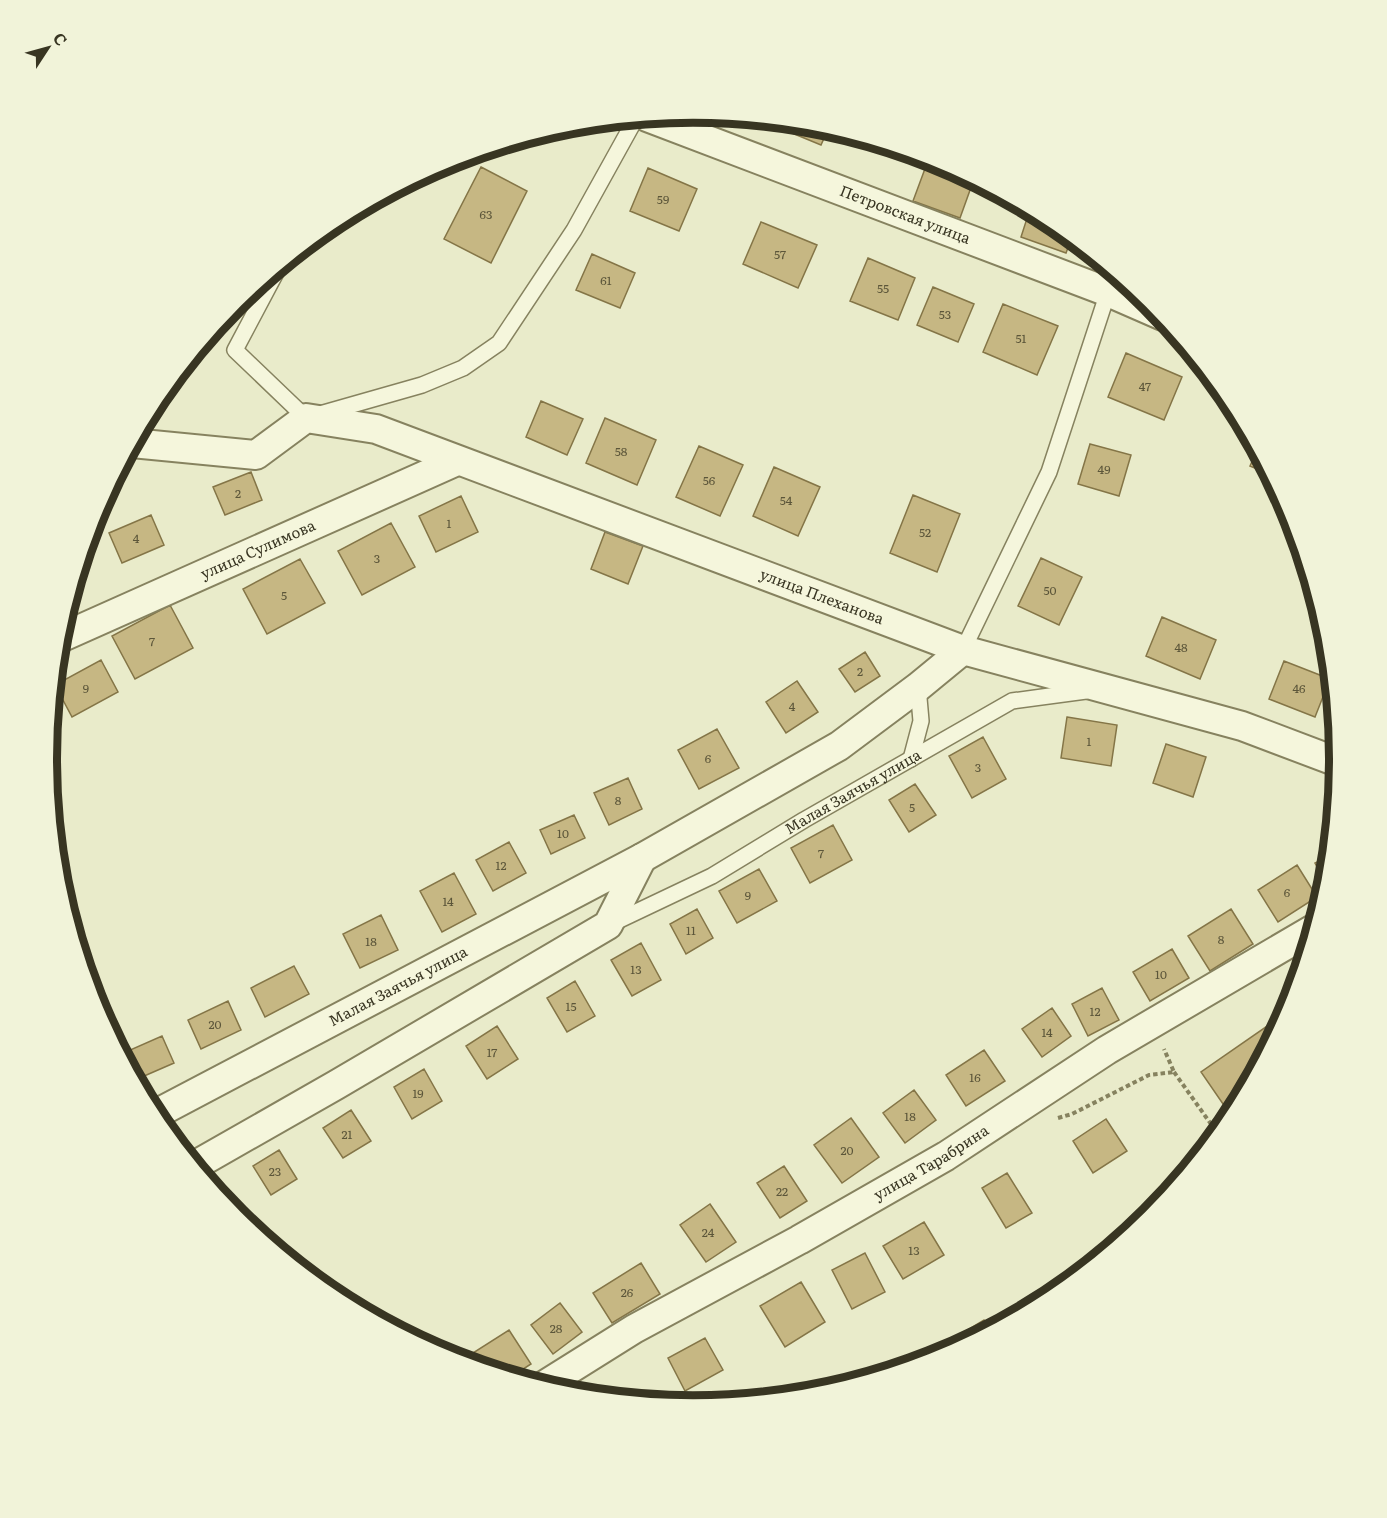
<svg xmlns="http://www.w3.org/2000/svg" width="1387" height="1518" font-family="Literata,serif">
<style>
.building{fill:#c6b783;stroke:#847547;stroke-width:1.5}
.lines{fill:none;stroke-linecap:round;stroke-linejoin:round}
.lane-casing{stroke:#86825f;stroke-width:18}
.street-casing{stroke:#86825f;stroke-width:32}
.path{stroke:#86825f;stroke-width:4;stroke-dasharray:4.5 3;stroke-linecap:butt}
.lane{stroke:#f5f6dc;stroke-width:15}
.street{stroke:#f5f6dc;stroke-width:28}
.labels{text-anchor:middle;stroke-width:5;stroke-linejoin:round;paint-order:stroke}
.number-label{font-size:12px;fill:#5c563a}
.street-label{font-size:15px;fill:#383522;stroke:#f1f3d9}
.rim{fill:none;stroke:#383522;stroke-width:8}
</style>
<rect width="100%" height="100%" fill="#e9ebca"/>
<path class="building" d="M797,122L829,127L821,145L792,133Z
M929,158L941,161L974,179L960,218L913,201Z
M481,167L527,191L491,263L444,239Z
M648,168L697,189L679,231L630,211Z
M1030,209L1053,221L1072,237L1066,253L1021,237Z
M761,222L817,245L798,288L743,264Z
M592,254L635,273L620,308L576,290Z
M868,258L915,278L898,320L850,301Z
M933,287L974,304L958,342L917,325Z
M1003,304L1058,326L1037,375L983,352Z
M1126,353L1182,377L1164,420L1108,397Z
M541,401L583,419L567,455L526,437Z
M605,418L656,440L637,485L586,463Z
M1090,444L1131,455L1119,496L1078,484Z
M699,446L743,465L720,516L676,497Z
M1258,448L1272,475L1250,466Z
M774,467L820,487L798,536L753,516Z
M251,472L262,500L225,515L213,487Z
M913,495L960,514L937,572L890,553Z
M461,496L478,532L436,552L419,516Z
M151,515L164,545L122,563L109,533Z
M391,523L415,567L362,595L338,551Z
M605,532L643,546L628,584L591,569Z
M1041,558L1082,577L1059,625L1018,606Z
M300,559L325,603L267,634L243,589Z
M170,605L193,648L135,679L112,636Z
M1162,617L1216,640L1200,679L1146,656Z
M865,652L880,676L855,692L839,669Z
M101,660L118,692L72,717L55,685Z
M1284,661L1330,679L1315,717L1269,699Z
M797,681L818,712L786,733L766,702Z
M1067,717L1117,725L1111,766L1061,758Z
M717,729L739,768L699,789L678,750Z
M983,737L1006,779L972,798L949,756Z
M1166,744L1206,757L1193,797L1153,783Z
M628,778L642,809L609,825L594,793Z
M915,784L936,815L909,832L889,800Z
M574,815L585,838L551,854L540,830Z
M833,825L852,860L810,883L791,848Z
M509,842L526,873L493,891L476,860Z
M1331,855L1328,884L1327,885L1315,863Z
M1297,865L1317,897L1278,922L1258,890Z
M759,869L777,901L737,923L719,891Z
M454,873L476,914L442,932L420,891Z
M697,909L713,938L686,954L670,924Z
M1231,909L1253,944L1210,971L1188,936Z
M381,915L398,950L360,968L343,934Z
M641,943L661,980L632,996L611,960Z
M1172,949L1189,978L1150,1001L1133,972Z
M294,966L309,994L265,1017L251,988Z
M575,981L595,1016L567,1032L547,998Z
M1102,988L1119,1020L1088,1036L1072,1004Z
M228,1001L241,1030L201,1049L188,1020Z
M1052,1008L1071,1036L1042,1057L1022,1029Z
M1289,1011L1257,1070L1243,1080L1248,1087L1232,1117L1201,1072Z
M497,1026L518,1059L487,1079L466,1046Z
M162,1036L174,1063L135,1080L121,1054Z
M984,1050L1005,1081L966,1106L946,1075Z
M424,1069L442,1101L412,1119L394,1087Z
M914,1090L936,1120L905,1143L883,1113Z
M351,1110L371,1141L343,1158L323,1128Z
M851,1118L879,1157L842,1183L814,1145Z
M1106,1119L1127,1151L1093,1173L1073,1141Z
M279,1150L297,1179L271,1195L253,1166Z
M784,1166L807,1201L780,1218L757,1183Z
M1007,1173L1032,1213L1006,1228L982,1188Z
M710,1204L736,1242L706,1262L680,1225Z
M924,1222L944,1255L903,1279L883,1246Z
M865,1253L885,1292L852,1309L832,1270Z
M641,1263L660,1294L612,1323L593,1293Z
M1092,1265L1053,1297L941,1357L906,1367L984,1320L988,1327Z
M801,1282L825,1322L785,1347L760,1306Z
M560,1303L582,1332L553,1354L531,1325Z
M509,1330L531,1364L511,1377L468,1364L465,1358Z
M705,1338L723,1370L685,1391L668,1358Z"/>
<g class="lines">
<g class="lane-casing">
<g id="lane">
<path d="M279,267L235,350L306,418L422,385L463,368L499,343L574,230L636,118"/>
<path d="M963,650L1049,472L1108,292L1117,274"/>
<path d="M911,759L921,721L918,687"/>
<path id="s1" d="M611,924L712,876L804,820L1012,701L1086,691"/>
</g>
</g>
<g class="street-casing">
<g id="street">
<path id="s2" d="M647,117L1108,292L1163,316"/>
<path id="s3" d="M132,443L256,455L306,418L376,429L963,650L1242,726L1340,763"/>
<path id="s4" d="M58,639L457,461"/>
<path id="s5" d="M154,1115L642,858L839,746L918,687L963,650"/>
<path d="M194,1166L336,1085L608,925L642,858"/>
<path id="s6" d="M543,1386L634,1329L799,1240L946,1156L1107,1050L1315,928"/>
</g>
</g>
<path class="path" d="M1174,1072L1218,1134
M1058,1118L1072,1114L1149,1075L1174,1072L1164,1049"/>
<use href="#lane" class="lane"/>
<use href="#street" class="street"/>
</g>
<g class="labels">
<g class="number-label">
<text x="663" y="204">59</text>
<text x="486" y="219">63</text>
<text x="780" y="259">57</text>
<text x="606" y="285">61</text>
<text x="883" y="293">55</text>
<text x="945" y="319">53</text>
<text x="1021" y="343">51</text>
<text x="1145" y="391">47</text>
<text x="621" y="456">58</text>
<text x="1104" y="474">49</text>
<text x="709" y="485">56</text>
<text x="238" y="498">2</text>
<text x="786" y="505">54</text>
<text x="449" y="528">1</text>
<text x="925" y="537">52</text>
<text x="136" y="543">4</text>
<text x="377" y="563">3</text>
<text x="1050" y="595">50</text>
<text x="284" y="600">5</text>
<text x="152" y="646">7</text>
<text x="1181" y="652">48</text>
<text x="860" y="676">2</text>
<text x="86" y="693">9</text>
<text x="1299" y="693">46</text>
<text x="792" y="711">4</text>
<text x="1089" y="746">1</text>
<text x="708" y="763">6</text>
<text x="978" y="772">3</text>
<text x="618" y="805">8</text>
<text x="912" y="812">5</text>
<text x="563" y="838">10</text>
<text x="821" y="858">7</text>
<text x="501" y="870">12</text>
<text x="1287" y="897">6</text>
<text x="748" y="900">9</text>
<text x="448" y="906">14</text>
<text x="691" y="935">11</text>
<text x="1221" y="944">8</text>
<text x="371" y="946">18</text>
<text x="636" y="974">13</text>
<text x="1161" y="979">10</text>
<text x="571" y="1011">15</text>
<text x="1095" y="1016">12</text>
<text x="215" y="1029">20</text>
<text x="1047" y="1037">14</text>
<text x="492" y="1057">17</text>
<text x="975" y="1082">16</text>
<text x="418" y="1098">19</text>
<text x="910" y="1121">18</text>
<text x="347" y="1139">21</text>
<text x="847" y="1155">20</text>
<text x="275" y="1176">23</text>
<text x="782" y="1196">22</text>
<text x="708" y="1237">24</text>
<text x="914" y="1255">13</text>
<text x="627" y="1297">26</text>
<text x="556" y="1333">28</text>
</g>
<g class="street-label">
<text dy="5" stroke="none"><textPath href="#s2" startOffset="276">Петровская улица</textPath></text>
<text dy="5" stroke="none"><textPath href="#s4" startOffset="219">улица Сулимова</textPath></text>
<text dy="5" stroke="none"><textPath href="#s3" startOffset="734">улица Плеханова</textPath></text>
<text dy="5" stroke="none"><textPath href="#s1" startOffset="276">Малая Заячья улица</textPath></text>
<text dy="5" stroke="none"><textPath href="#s5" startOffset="276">Малая Заячья улица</textPath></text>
<text dy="5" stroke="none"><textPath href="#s6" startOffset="448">улица Тарабрина</textPath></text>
</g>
</g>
<path d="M0 0H1387V1518H0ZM57 759a636 636 0 1 1 1272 0a636 636 0 1 1-1272 0Z" fill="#f1f3d9" fill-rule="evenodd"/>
<path class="rim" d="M57 759a636 636 0 1 1 1272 0a636 636 0 1 1-1272 0Z"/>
<g transform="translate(48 48) rotate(54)" stroke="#f1f3d9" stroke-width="4.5" paint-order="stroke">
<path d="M0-4.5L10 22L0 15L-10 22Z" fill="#383522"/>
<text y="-9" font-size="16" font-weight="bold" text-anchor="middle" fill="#383522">С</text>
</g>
</svg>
